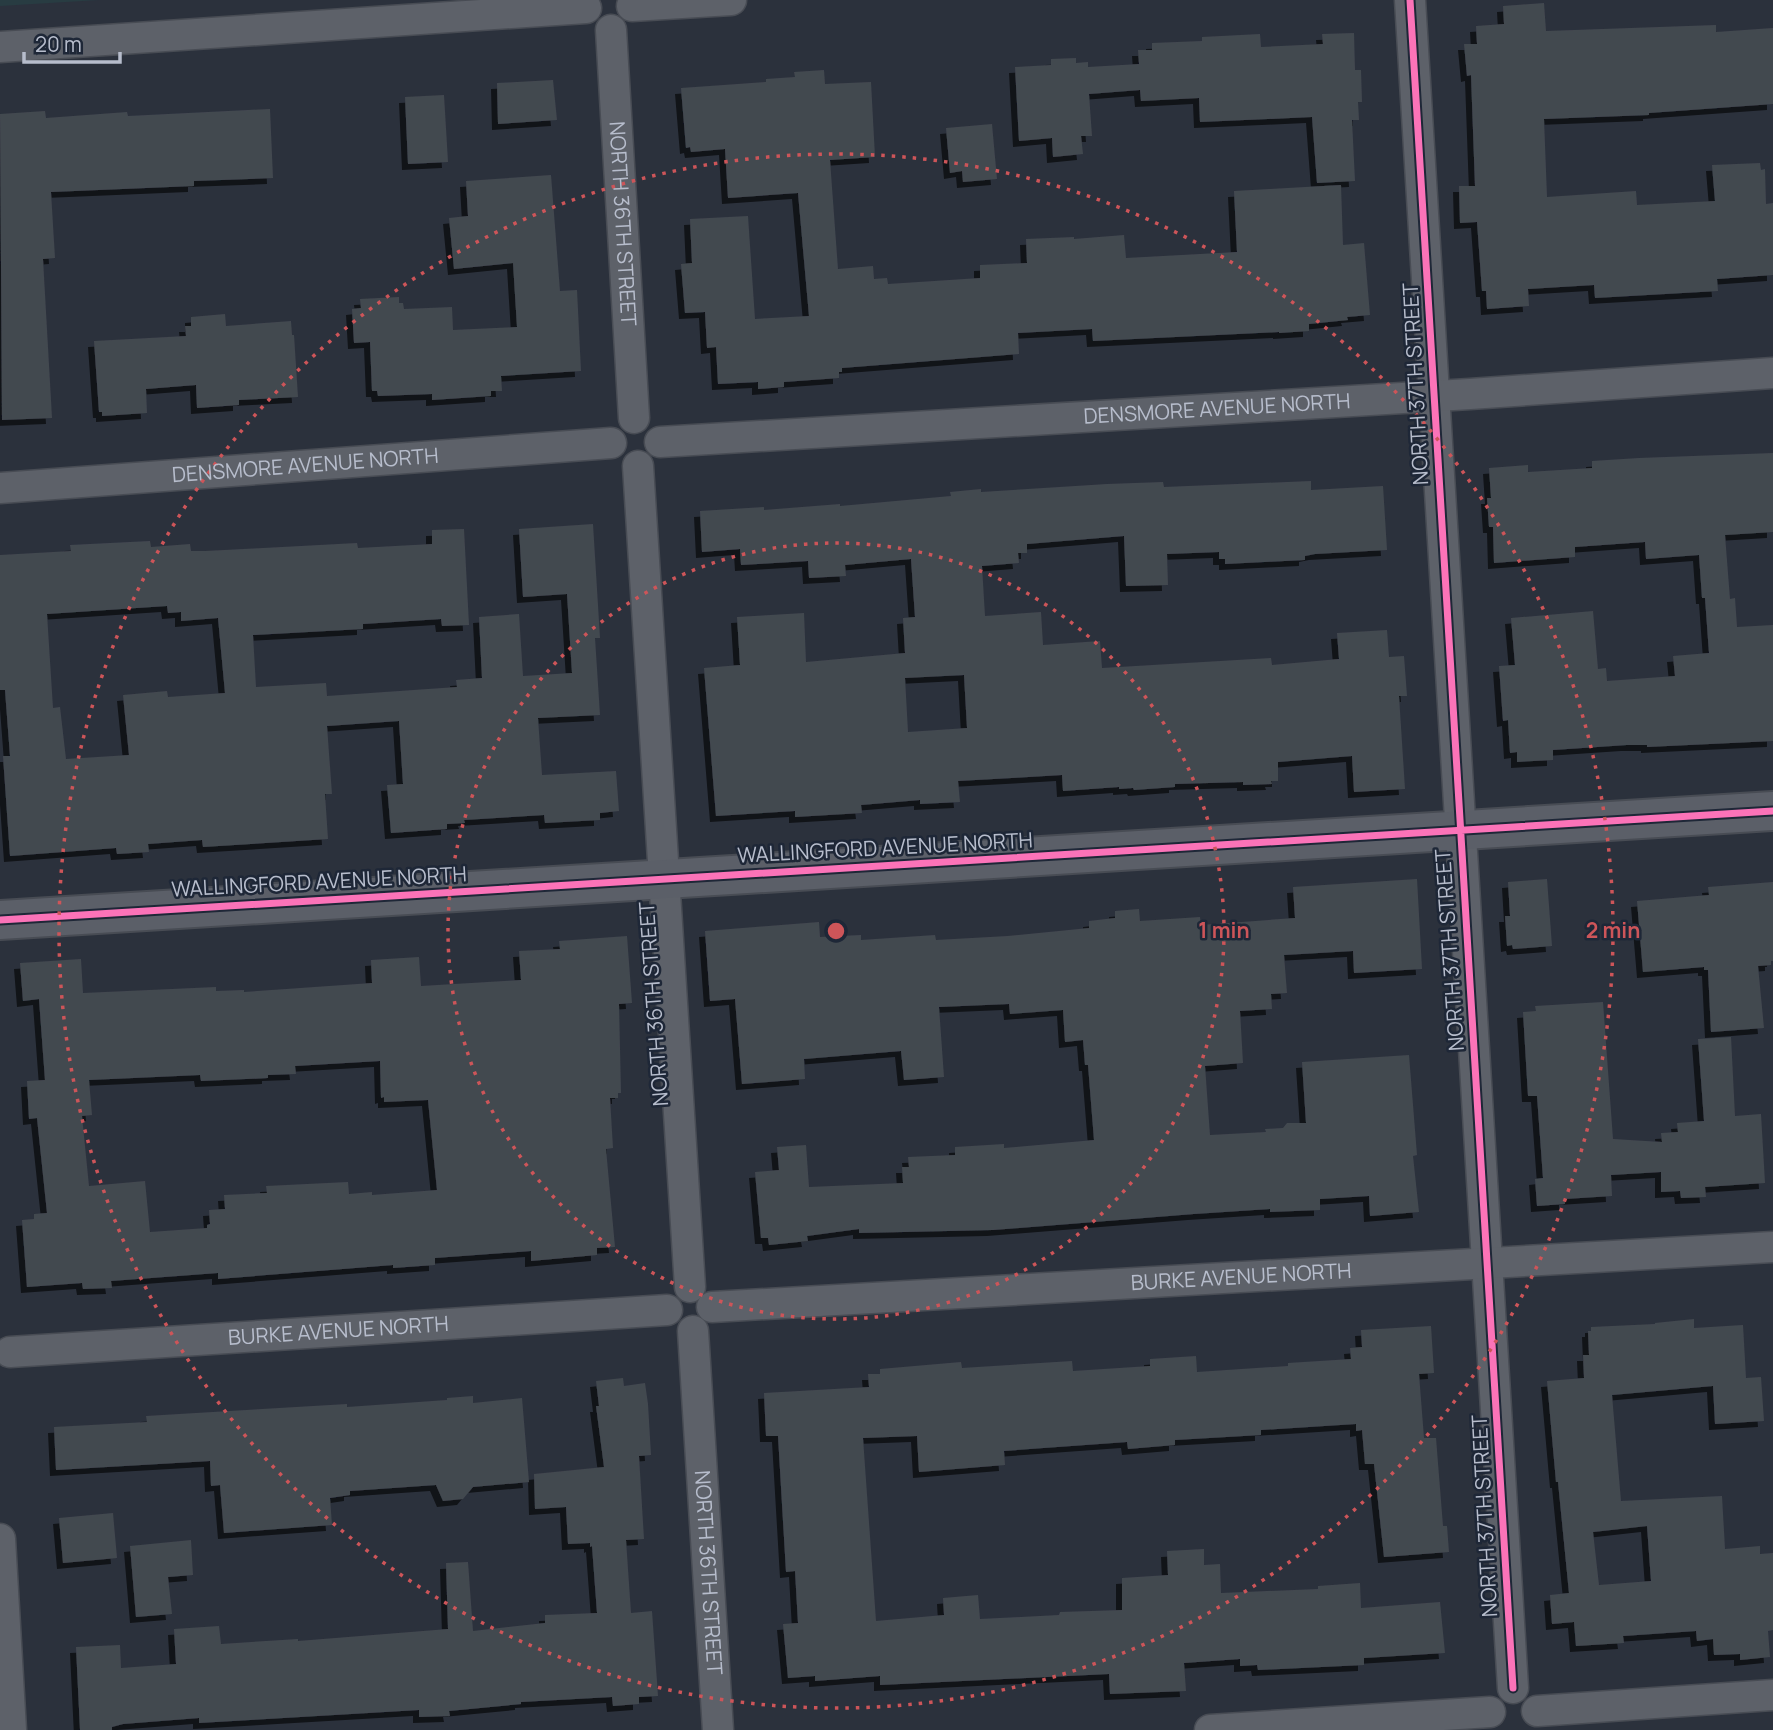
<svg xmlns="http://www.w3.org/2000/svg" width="1773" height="1730" font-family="Manrope,sans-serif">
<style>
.green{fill:#283c42}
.building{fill:#434850;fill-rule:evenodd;filter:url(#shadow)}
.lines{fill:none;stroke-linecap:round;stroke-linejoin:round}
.street-casing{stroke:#484c54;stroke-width:33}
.secondary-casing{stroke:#484c54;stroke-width:42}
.street{stroke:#5d6169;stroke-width:30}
.secondary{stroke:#5b5f68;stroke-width:38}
.cycleway-casing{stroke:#1e2737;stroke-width:11}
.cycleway{stroke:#fb73b8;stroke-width:7}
.ring{fill:none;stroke:#cd5559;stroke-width:3.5;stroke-dasharray:3.5 7}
.labels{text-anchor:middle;stroke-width:5;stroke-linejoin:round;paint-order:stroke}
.street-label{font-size:21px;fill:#b7bdcc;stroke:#1e2737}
.centre{fill:#cd5559;stroke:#1e2737;stroke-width:3.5}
.ring-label{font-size:21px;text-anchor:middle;font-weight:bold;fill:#cd5559;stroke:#1e2737;stroke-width:5;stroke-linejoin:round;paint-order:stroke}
</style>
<defs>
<filter id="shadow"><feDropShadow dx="-6" dy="6" stdDeviation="0" flood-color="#0009"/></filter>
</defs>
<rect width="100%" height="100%" fill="#2b313c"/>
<path class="green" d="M0,0H99L0,6Z"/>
<path class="building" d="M1544,3L1546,31L1716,25V32L1773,28V104L1649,113V115L1544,119L1547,197L1636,191L1637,205L1715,201L1712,165L1760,163L1761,170L1765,169L1766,204L1773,203V275L1717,279L1718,291L1595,298L1594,285L1528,289L1529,306L1487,309L1486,291H1482L1477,222L1460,223L1459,186H1475L1471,75L1467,76L1464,44H1477L1476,26L1504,24L1503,6Z
M1354,33L1355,70H1361L1362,102H1358L1359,120H1352L1355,181L1317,183L1312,117L1200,122L1199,98L1141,101L1140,90L1089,94L1092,136H1081L1083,154L1053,157L1052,138L1019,141L1015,67L1051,65V59L1076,58V63L1088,62V67L1139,64L1138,50H1152V43L1202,41V37L1260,34L1261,47L1323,44L1322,34Z
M824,70L825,84L871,82L875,157L830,160L838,269L873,266L874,279L887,278L888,284L980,278V265L1027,263L1026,239L1074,237V239L1124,235L1126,258L1237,252L1234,191L1341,185L1343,245L1364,243L1370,315L1347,317L1348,320L1309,324V331L1279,333V332L1093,341L1092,329L1018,333L1019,354L842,368V372H839V378L784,382V387L758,389V382L718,384L716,347L707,348L705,312L685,313L681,264L692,263L690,219L748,216L755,319L809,316L798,193L728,198L725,149L691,152L690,147L686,148L681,88L766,82V79L795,77L794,72Z
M553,80L557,120L498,124L497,83Z
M444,95L448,162L408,164L405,97Z
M270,109L273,178L194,181V186L51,192L55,258L43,259L52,418L2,420L0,114L45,111L46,118L127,112L128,116Z
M992,124L997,179L963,182L962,171L950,173L946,128Z
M551,175L560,291L577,290L581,371L501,376L502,391H491V396L432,400V394L378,396L377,391H372L370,342L354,343L352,309L361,308L360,299L399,297V303H403L404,309L452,307L453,330L517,327L513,263L454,269L449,218L468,216L466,181Z
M225,314L226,326L291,321L292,335H294L298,397L239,400V405L197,408L196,385L146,389L147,413L102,416V412H99L94,341L186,336L185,326H191V317Z
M1773,453V532L1725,535L1730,599L1735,598L1737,627L1773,625V741L1647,747V745H1627L1553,750V760L1517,762V752L1510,753L1508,720L1503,721L1499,666L1515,665L1511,618L1593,611L1598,669L1606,668L1607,681L1675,676L1673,656L1709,653L1705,598H1702L1699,555L1646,559L1645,542L1575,547V557L1494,563L1493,527H1489L1487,498H1491L1489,468L1528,465V472L1592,468V461L1639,458Z
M1311,481V490L1383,486L1387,550L1315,554L1305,556V560L1225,564V559H1219V552L1167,554L1168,585L1126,586L1124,536L1027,544V553H1018L1019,563L982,566L985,616L1041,612L1043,645L1100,641L1102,668L1271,658L1272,665L1339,659L1337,633L1387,630L1389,657L1404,656L1407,696H1399L1405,789L1354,792L1352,756L1278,762V781H1271L1272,784L1243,785V782L1175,784V787L1134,790L1133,788L1119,789V787L1063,791L1062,775L958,781L960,802L920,804V800L861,805L862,813L795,817V811L716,816L704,668L740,665L737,617L804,613L806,662L905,653L903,618L915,617L911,559L845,565L846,576L809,578L808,561L741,565L740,549L702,552L700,511L764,507V510L840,504V506L951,496L950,492L981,489V492L1107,484L1163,482L1164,487ZM964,675L967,728L908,732L905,678Z
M593,524L600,638H595L600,715L538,718L542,775L616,771L619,811L600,813V820L545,823L544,815L464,820L465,823L447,824V829L391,833L387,785L403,784L399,721L327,726L332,794H325L328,839L203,847L202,840L148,844L149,852L117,854L116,848L10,856L3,756H10L5,690H0V555L71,551L70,545L150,541L151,547L190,544L191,551H205L357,543L358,548L432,544V530L464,529L469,625L442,626L441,619L363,624V629L253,635L256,687L326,683L327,696L457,687L456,680L482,678L479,617L519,614L523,676L572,673L567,594L523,597L519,529ZM167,606L168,613L181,612V621L218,618L225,693L168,697L167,691L123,695L129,755L66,759L60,707L53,708L47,614Z
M1417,879L1422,969L1354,973L1353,951L1284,955L1287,993L1271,994L1272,1009L1240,1011L1243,1063L1205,1066L1210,1135L1266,1132L1265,1129L1283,1128L1287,1123H1306L1302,1062L1409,1055L1417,1155L1413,1156L1419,1212L1370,1216L1369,1196L1320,1199V1210L1270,1212V1209L1194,1214L993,1230L859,1233V1229L807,1236L808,1241L769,1245L768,1238H761L755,1172L779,1170L777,1147L806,1145L809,1187L903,1183L902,1167H909L908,1157L955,1155V1147L1004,1144V1148L1094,1140L1088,1065H1085L1083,1040L1065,1042L1063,1010L1010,1014L1009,1004L939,1007L944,1077L904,1080L901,1051L804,1059L805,1079L742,1084L735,999L710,1001L705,931L819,922L820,937L861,935V940L935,935L936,940L1008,936L1089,928V921L1115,918V911L1139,909L1140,921L1200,917L1201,925L1295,918L1293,887Z
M1547,879L1552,946L1513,949L1512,945L1507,946L1505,916H1510L1508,882Z
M1773,882V961H1771V965L1758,966L1764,1028L1711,1032L1708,970H1704V967L1643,972L1637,901L1709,895L1708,887Z
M627,936L632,1003L619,1004L621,1093H618V1098H610L613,1148L606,1149L615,1247L597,1248V1255L531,1261V1251L435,1258V1265L393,1268V1265L218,1279V1273L111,1281L112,1288L83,1289L82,1283L27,1287L22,1220L34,1219V1214L47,1213L37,1118L29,1119L27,1081L45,1080L39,999L23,1001L20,963L81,959L83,993L216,987V991L244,990V992L372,983L371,960L419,957L421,986L521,980L519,951L560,949L559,941ZM380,1061L381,1098L384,1097V1102L428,1100L437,1190L372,1195V1192L349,1194L348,1182L266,1186L267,1193L224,1195L225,1209L209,1210L210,1224L207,1225V1228L150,1232L145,1181L89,1186L82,1116L92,1115L89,1080L200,1075L201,1081L268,1078V1075L296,1074L295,1066Z
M1603,1002L1613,1139L1662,1142L1661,1133L1678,1132L1677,1123L1704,1121L1698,1039L1731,1037L1735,1116L1761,1114L1765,1183L1705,1187L1706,1197L1681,1198L1680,1191L1661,1192V1172L1611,1175L1612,1196L1565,1199V1204L1537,1206L1535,1179L1543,1178L1537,1096H1528L1523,1012L1536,1011L1535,1006Z
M1694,1319V1328L1743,1325L1746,1378L1761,1377L1764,1421L1715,1424L1713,1386L1612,1395L1621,1501L1722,1496L1725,1549L1760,1546V1554L1773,1553V1630L1768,1631L1770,1657L1740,1660V1654L1714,1655L1713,1639L1697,1641L1696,1631L1623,1636L1624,1643L1576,1646L1574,1622L1552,1624L1550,1595L1569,1593L1558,1482H1556L1547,1381L1584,1378L1583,1355H1589L1588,1331H1591V1327L1655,1324V1323ZM1647,1526L1651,1581L1599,1585L1593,1532Z
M1431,1326L1434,1373L1419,1374L1424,1438H1436L1443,1526H1447L1449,1552L1384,1557L1374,1464H1365L1362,1430L1356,1431V1424L1261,1430V1435L1175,1440V1445L1128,1449L1127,1442L1004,1451L1005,1465L919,1472L917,1436L863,1438L876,1621L944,1615L943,1598L978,1595L980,1619L1059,1615L1060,1612L1122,1610V1578L1168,1575L1167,1551L1204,1549V1565L1220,1564L1221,1593L1318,1589V1586L1360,1583L1361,1608L1440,1602L1445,1653L1364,1658V1665L1258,1670L1257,1665L1240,1666V1659L1184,1663L1186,1691L1110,1694L1109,1674L880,1685V1676L815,1681V1676L788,1678L783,1624L798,1623L795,1571L786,1572L778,1436H766L764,1393L869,1387L868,1374H880V1369L961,1362L962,1368L1072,1361L1073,1371L1150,1366V1359L1196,1356L1197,1372L1288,1366V1363L1351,1359L1350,1348L1362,1347L1361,1330Z
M623,1378L624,1386L645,1383L648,1404L651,1455L639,1456L644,1539L626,1540L631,1613L652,1611L658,1696L639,1697V1704L613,1706L612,1697L521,1702V1704L449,1711L450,1716L419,1717V1710L199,1723V1718L123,1724L112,1727V1730H80L76,1647L120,1645L121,1668L176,1664L174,1629L219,1626L221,1644L298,1639V1641L448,1629L446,1563L468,1562L473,1631L545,1623V1615L597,1613L592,1546L590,1547V1543L568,1544L566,1507L535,1509L534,1474L604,1467L596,1406H599L596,1381Z
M473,1396V1403L522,1398L529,1482L473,1487L463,1499L443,1501L436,1485L350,1491V1495L330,1498L332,1525L224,1533L220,1485L211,1486L210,1461L56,1470L54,1427L147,1422L146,1416L347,1404V1407L447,1400V1398Z
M113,1513L117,1558L63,1563L59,1518Z
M191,1540L193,1575L168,1577L172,1614L136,1617L130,1546Z"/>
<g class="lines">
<g class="street-casing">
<g id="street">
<path d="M1410,0L1513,1688"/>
<path d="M632,6L731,0"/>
<path id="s1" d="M611,30L634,418"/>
<path d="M0,47L586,8"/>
<path id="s2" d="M660,442L1470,394L1773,373"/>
<path d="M638,466L690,1287"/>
<path id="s3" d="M0,488L611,443"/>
<path id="s4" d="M712,1307L1773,1247"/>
<path id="s5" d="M693,1331L718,1730"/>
<path id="s6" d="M10,1352L667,1310"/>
<path d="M0,1539L11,1730"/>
<path d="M1537,1711L1773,1695"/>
<path d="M1210,1730L1490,1712"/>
</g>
</g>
<g class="secondary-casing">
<path id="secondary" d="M0,920L1773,811"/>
</g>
<use href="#street" class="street"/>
<use href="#secondary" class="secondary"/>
<g class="cycleway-casing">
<path id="cycleway" d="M1410,0L1513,1688
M0,920L1773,811"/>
</g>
<use href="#cycleway" class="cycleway"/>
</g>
<g class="ring">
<circle cx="836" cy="931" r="388"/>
<circle cx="836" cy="931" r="777"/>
</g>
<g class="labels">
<g class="street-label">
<text dy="7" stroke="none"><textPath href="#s1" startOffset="194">NORTH 36TH STREET</textPath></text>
<text transform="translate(1416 384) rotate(-93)" y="7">NORTH 37TH STREET</text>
<text dy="7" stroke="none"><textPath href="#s2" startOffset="558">DENSMORE AVENUE NORTH</textPath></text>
<text dy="7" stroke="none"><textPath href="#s3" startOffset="306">DENSMORE AVENUE NORTH</textPath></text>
<text transform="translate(885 848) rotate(-3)" y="7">WALLINGFORD AVENUE NORTH</text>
<text transform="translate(319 882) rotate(-3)" y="7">WALLINGFORD AVENUE NORTH</text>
<text transform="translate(1450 950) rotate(-94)" y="7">NORTH 37TH STREET</text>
<text transform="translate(654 1004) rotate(-94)" y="7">NORTH 36TH STREET</text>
<text dy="7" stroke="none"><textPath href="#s4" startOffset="530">BURKE AVENUE NORTH</textPath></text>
<text dy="7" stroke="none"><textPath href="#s6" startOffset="329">BURKE AVENUE NORTH</textPath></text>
<text transform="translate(1485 1516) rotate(-93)" y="7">NORTH 37TH STREET</text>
<text dy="7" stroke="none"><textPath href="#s5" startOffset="242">NORTH 36TH STREET</textPath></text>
</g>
</g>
<circle cx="836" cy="931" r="10" class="centre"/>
<g class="ring-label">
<text x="1224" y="938">1 min</text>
<text x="1613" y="938">2 min</text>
</g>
<path d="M24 52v10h96v-10" fill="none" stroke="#b7bdcc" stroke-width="3.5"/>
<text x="35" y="52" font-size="21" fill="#b7bdcc" stroke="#1e2737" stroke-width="5" paint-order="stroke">20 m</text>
</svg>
